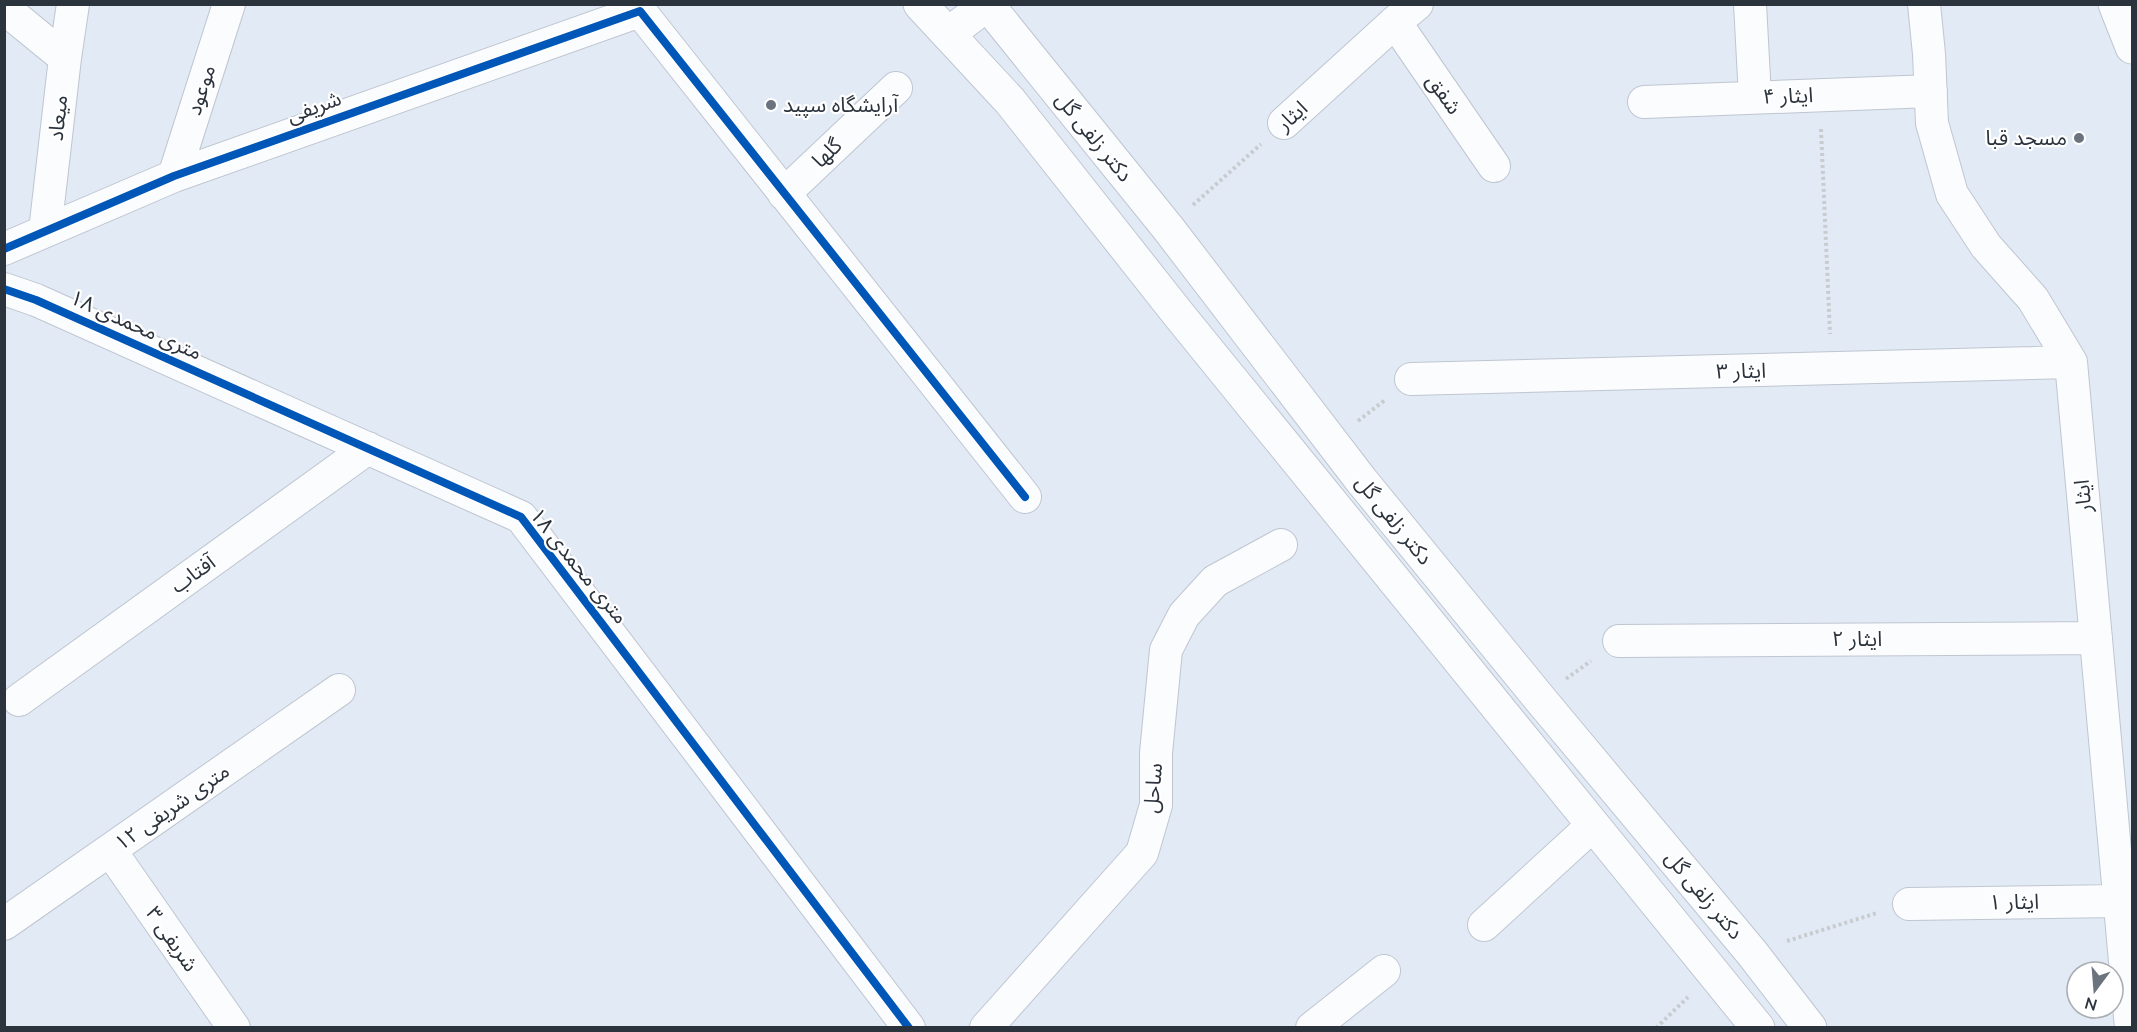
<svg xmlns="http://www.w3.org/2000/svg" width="2137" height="1032" font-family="'Nunito Sans','Noto Sans Arabic',sans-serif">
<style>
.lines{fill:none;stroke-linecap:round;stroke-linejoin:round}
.minor-casing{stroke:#bfc6d0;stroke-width:34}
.tertiary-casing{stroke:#bfc6d0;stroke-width:35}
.secondary-casing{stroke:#bfc6d0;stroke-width:35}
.path{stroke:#c8cccf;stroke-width:4;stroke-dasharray:3 3;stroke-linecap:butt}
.minor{stroke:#fbfcfe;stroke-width:32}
.tertiary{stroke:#fbfcfe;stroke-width:33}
.secondary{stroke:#fbfcfe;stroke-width:33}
.cycleway-casing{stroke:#fff;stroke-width:11}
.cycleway{stroke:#0057b8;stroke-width:8}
.poi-dot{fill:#6b737e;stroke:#fff;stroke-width:2}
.labels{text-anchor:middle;stroke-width:4.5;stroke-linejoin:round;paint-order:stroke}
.street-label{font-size:21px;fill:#2b333d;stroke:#fff}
.poi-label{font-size:21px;fill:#2b333d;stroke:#fff;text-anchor:start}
</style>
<rect width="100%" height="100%" fill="#e2eaf6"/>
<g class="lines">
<g class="minor-casing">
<path id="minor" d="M1750,4L1755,97
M1924,4L1929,54L1932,123L1952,194L1986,246L2033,299L2071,362L2131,1028
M4,8L65,58
M1395,22L1494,166
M1644,102L1931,91
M1284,123L1395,22L1417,4
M174,176L229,4
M784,194L896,88
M45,231L65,58L73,4
M4,249L174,176L640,11L1025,497
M4,289L36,300L521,517L909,1028
M1411,379L2071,362
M1619,641L2096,638
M19,700L368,448
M110,850L234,1028
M1909,904L2119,901
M4,924L339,690
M1484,925L1593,825
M986,1028L1142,853L1156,805V753L1166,650L1184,615L1215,581L1281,545
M1312,1028L1384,971"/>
</g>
<g class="tertiary-casing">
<path id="tertiary" d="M2115,4L2132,47
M948,34L988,4"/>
</g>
<g class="secondary-casing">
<path id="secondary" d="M920,4L1010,101L1179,315L1758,1028
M987,4L1168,228L1361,480L1540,699L1752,953L1810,1028"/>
</g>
<path class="path" d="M1821,129L1830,334
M1193,205L1261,144
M1358,421L1385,400
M1566,679L1591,661
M1787,941L1877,913
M1656,1028L1688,997"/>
<use href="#minor" class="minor"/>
<use href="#tertiary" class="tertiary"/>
<use href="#secondary" class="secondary"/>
<g class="cycleway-casing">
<path id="cycleway" d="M4,249L174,176L640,11L1025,497
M4,289L36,300L521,517L909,1028"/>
</g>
<use href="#cycleway" class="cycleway"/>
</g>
<g class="poi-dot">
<circle cx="771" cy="105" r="6"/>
<circle cx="2079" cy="138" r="6"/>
</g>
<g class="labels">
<g class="street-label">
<text transform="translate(201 90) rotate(-72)" y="7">موعود</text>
<text transform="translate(1444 94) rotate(55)" y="7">شفق</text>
<text transform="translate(1788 96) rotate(-2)" y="7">ایثار ۴</text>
<text transform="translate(314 107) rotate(-20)" y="7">شریفی</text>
<text transform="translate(1292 116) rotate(-42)" y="7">ایثار</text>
<text transform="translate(58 118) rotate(-84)" y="7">میعاد</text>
<text transform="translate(1094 137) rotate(51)" y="7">دکتر زلفی گل</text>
<text transform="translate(827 153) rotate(-44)" y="7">گلها</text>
<text transform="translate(136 325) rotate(24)" y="7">۱۸ متری محمدی</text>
<text transform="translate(1741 371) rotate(-1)" y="7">ایثار ۳</text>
<text transform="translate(2083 496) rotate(-95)" y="7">ایثار</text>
<text transform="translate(1394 520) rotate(51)" y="7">دکتر زلفی گل</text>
<text transform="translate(579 566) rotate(51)" y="7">۱۸ متری محمدی</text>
<text transform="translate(193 574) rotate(-36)" y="7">آفتاب</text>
<text x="1857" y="646">ایثار ۲</text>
<text transform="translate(1153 788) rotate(-85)" y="7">ساحل</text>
<text transform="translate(172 807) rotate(-35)" y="7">۱۲ متری شریفی</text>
<text transform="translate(1704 895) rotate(50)" y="7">دکتر زلفی گل</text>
<text transform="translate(2014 902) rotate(-1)" y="7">ایثار ۱</text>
<text transform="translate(172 939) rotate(55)" y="7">شریفی ۳</text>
</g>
<g class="poi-label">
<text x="783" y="112">آرایشگاه سپید</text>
<text x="2067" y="145" text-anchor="end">مسجد قبا</text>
</g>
</g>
<rect width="2137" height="1032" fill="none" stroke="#2b333d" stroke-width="12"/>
<g transform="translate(2095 990) rotate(196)"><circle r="28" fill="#ffffff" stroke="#aaadb1" stroke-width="1.5"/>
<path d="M0-4.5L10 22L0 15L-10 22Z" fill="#6b737e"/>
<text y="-9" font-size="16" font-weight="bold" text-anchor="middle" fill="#2b333d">N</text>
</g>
</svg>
